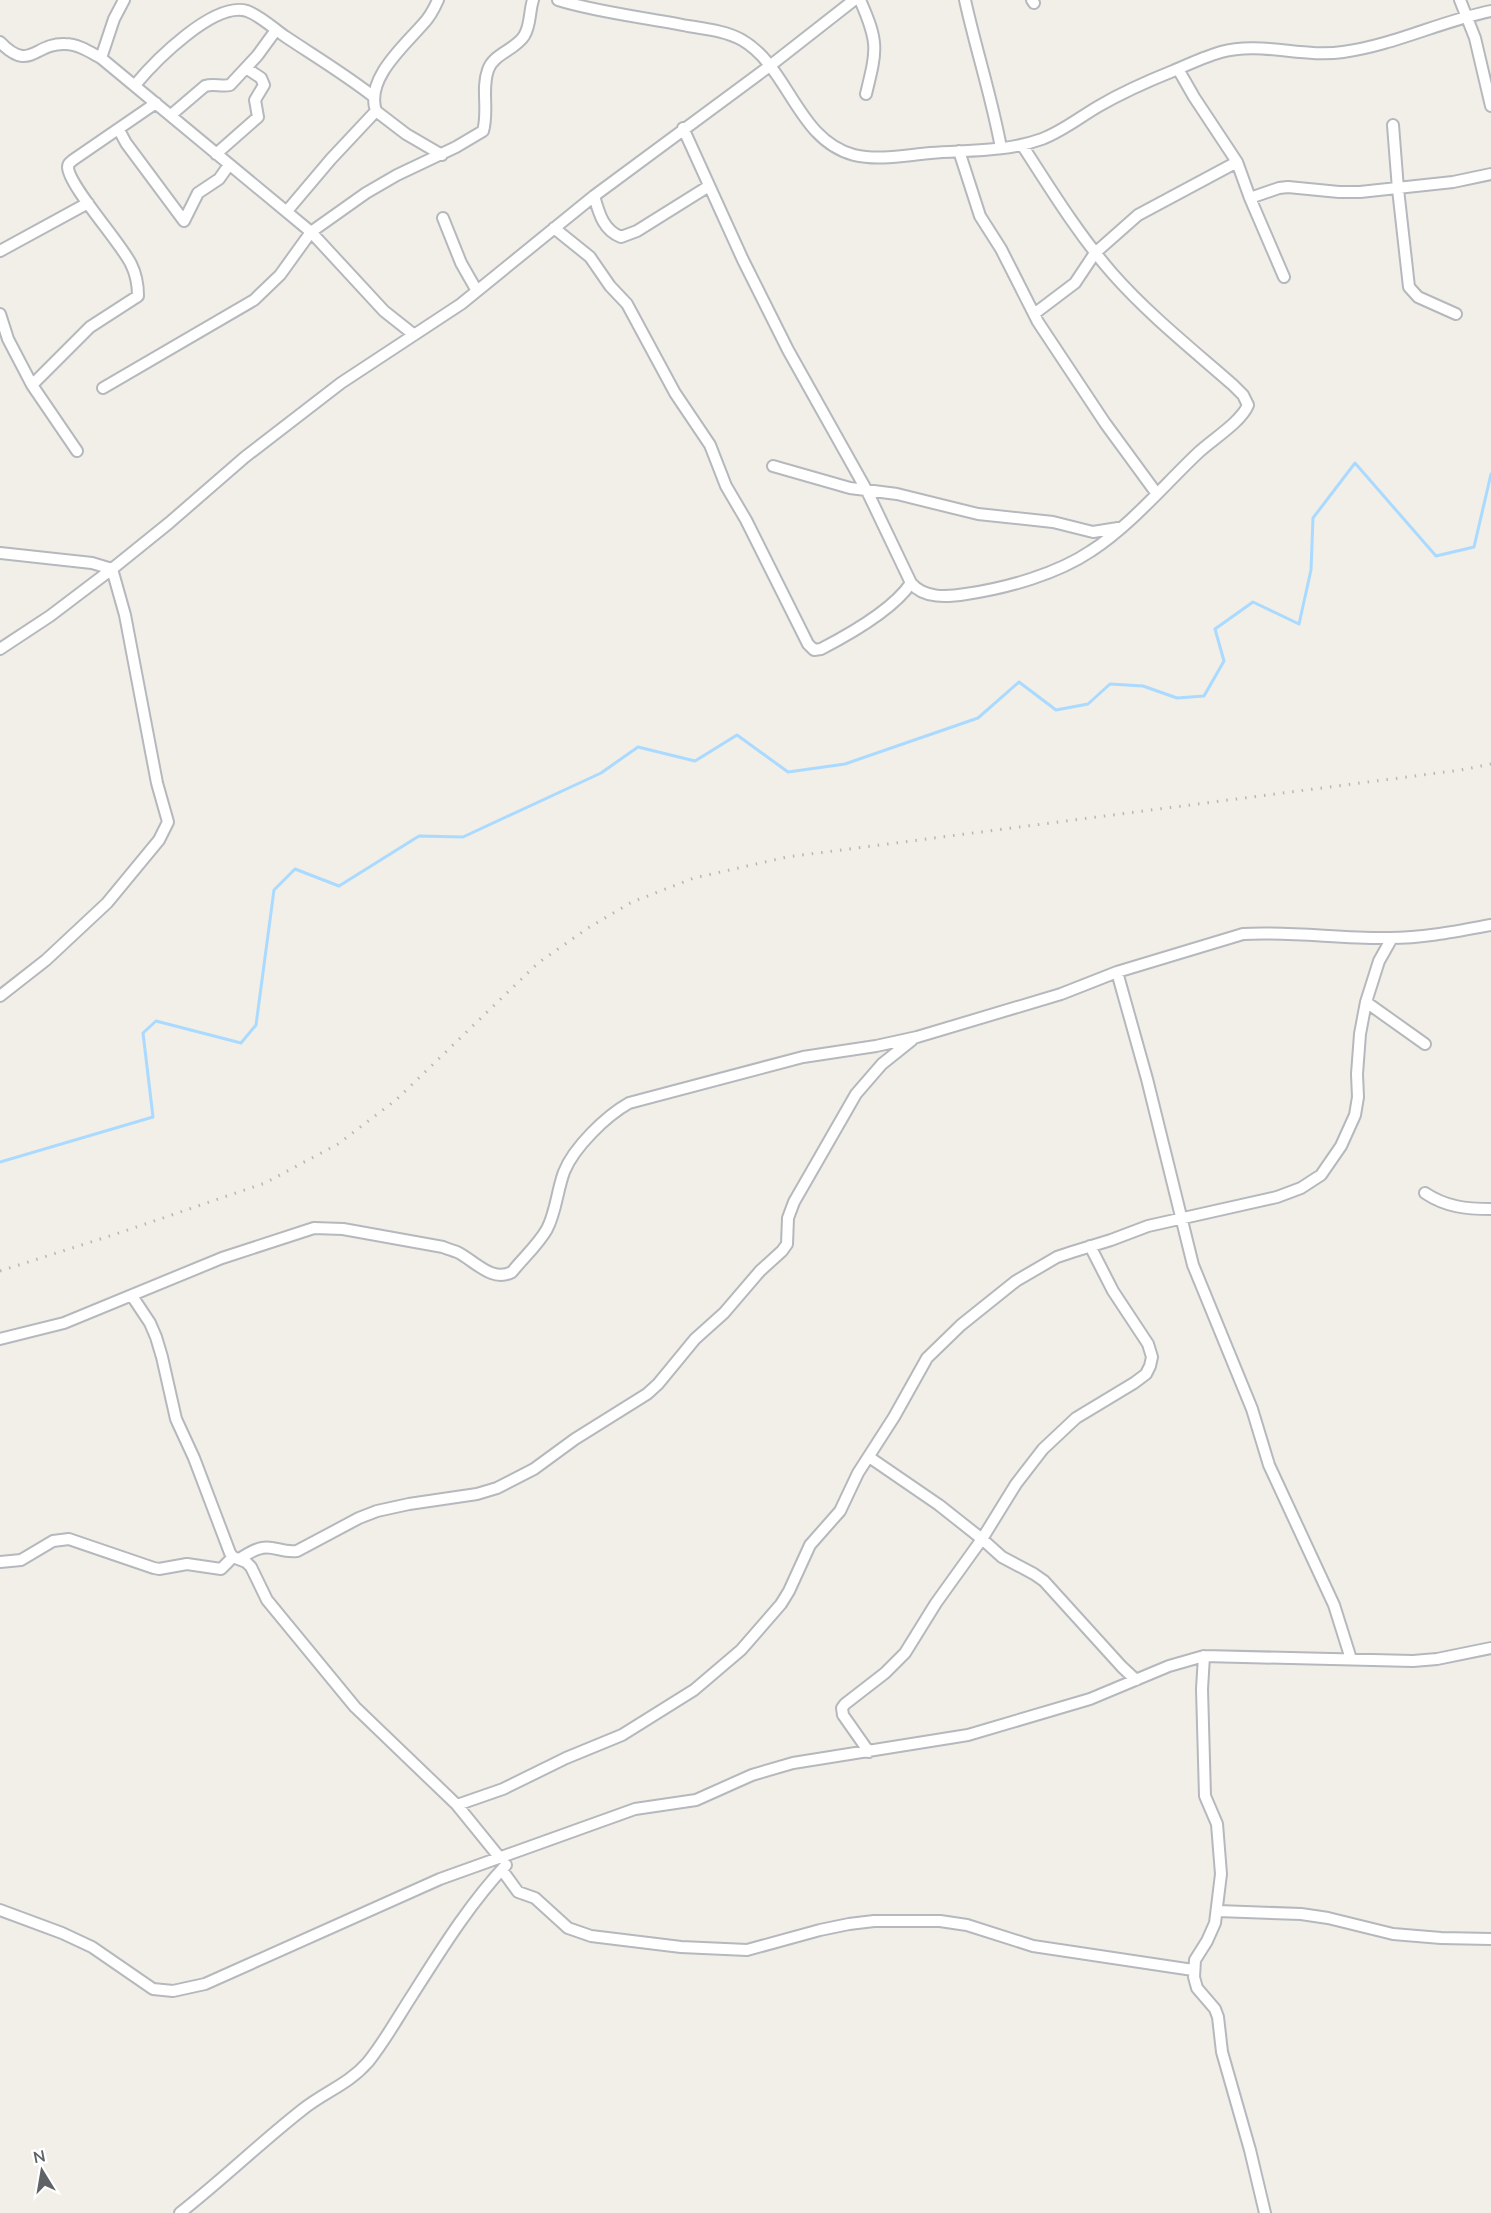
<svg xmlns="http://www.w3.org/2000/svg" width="1491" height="2213" font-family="'Nunito Sans',sans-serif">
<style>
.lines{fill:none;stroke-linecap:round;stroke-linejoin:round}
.stream{stroke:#aadaff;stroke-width:3}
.street-casing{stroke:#b5b8bc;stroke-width:14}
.street{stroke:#fff;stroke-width:10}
.rail{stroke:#b6b7b8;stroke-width:3;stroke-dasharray:1.5 8;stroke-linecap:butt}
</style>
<rect width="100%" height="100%" fill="#f1efe8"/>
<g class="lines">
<path class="stream" d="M0,1162L153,1117L143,1033L156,1021L241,1043L256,1025L274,890L295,869L339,886L419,836L463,837L601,773L638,747L695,761L737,735L788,772L845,764L978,718L1019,682L1056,710L1088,704L1110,684L1143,686L1177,698L1204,696L1224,661L1215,629L1253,602L1299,624L1311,570L1313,518L1355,463L1436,556L1474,547L1491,474"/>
<g class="street-casing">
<path id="street" d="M438,0C434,9 430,17 423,24C404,46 365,79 376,111L406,134L442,155
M558,0C600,13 644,17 688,26C706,29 726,31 742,40C789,67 797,140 854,155C879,161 906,155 931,153C968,150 1006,152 1042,139C1063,131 1080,117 1099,106C1123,92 1148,81 1173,71C1189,64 1204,57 1221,52C1260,41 1303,58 1343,52C1394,45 1441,21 1491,11
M860,0C879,43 877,49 866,94
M965,0C976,50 992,98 1001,148
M1032,0L1034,3
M1460,0L1475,38L1491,106
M0,42C30,73 34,43 65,44C78,44 90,52 101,58L311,232L384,311L413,334
M101,58L114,19L124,0
M1178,69L1194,97L1237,162L1250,198L1284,277
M135,85C155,61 214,1 247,11C261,16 274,29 286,37C316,57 346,75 374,97
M171,115L205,86C214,83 221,87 230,85L257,56L276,30
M1393,125L1398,189L1409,287L1418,297L1456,314
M683,128L743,260L788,350L867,491L911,583C924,599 948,597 966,594C1007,588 1057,574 1091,551C1130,526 1165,484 1199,452C1213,439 1241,422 1248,405L1243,395L1233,385C1192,349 1148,314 1112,273C1078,234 1050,188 1022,145
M119,130L126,143L184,221
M959,151L980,216L1001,249L1038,322L1105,423L1157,494
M216,154L258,117L255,100L264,85L261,78L246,68
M594,196C599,213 603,230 621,237L637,231L709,186
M1250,198L1279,188L1288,187L1339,192H1360L1453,182L1491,174
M287,211L331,159L376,111
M443,218L461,263L477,291
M184,221L198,193L219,179L229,165
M554,228L590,257L610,286L627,304L675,393L710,445L726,486L746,520L808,644L814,650L821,649C850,634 893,610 911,583
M0,251L88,203
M0,314L8,339L32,385L77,451
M1034,314L1075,283L1095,253L1138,215L1237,162
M32,385L90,327L138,296C138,285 136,274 131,264C121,243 68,185 68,167C68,163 70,163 73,160L156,103
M103,388L254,300L280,275L311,232L366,193L397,175L456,147L483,131C489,111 481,89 488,70C493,54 515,50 524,36C531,25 529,12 533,0
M773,466L850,488L897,494L978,514L1053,522L1093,532L1118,528
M0,553L92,563L112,569L125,615L157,783L168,822L159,840L107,903L46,960L0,996
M0,649L50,616L112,569L169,523L245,457L341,383L461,304L594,196L771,65L854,0
M1117,972L1147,1079L1193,1265L1252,1409L1269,1465L1334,1605L1351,1659
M1366,1002L1425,1044
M1425,1193C1446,1207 1466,1209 1491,1209
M132,1296L150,1323L156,1337L162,1357L176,1419L194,1458L230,1553L233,1557L246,1562L251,1567L267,1600L355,1707L457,1805L500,1858
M0,1339L64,1323L222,1258L314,1228L343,1229L443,1247C447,1249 452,1250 457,1252C474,1260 492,1283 512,1272C523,1258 538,1245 547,1229C556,1212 557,1191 564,1172C574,1147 606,1116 629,1103L803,1057L876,1046L917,1037L1061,994L1117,972L1243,934C1292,931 1341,939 1390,938C1424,938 1458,931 1491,925
M869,1457L939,1505L982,1539L1002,1557L1034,1574L1044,1581L1122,1667L1136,1680
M239,1559C246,1555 254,1549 262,1548C273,1545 282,1553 297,1551L359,1518L377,1511L409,1504L477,1494L497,1488L534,1469L575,1439L647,1394L658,1384L695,1339L724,1313L760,1271L782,1251L787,1244L788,1218L794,1202L856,1094L882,1064L912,1040
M0,1562L21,1560L53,1541L69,1539L154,1568L159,1569L187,1564L221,1569L233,1557
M1204,1656L1202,1689L1205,1796L1217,1824L1221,1874L1215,1923L1207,1941L1195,1960L1194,1977L1197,1988L1215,2009L1218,2017L1222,2052L1250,2150L1265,2213
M869,1752L843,1715L842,1708L845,1704L885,1673L905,1653L936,1603L982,1539L1016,1484L1043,1449L1076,1418L1134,1383L1146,1374L1150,1366L1152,1357L1148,1344L1113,1291L1090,1246
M457,1805L503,1789L566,1758L622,1735L694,1690L741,1650L781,1604L789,1591L810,1545L840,1511L858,1473L894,1417L927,1358L961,1325L1016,1281L1057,1257L1072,1252L1111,1240L1148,1226L1277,1197L1301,1188L1321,1175L1341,1146L1355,1115L1358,1097L1357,1074L1360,1034L1366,1002L1379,961L1392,938
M502,1870L518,1892L535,1898L568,1928L591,1936L681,1947L747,1950L820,1930L849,1924L874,1921H940L967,1925L1033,1946L1193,1970
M0,1910L62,1933L92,1947L153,1989L173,1991L205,1984L440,1879L635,1809L696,1800L752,1775L793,1763L968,1735L1090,1699L1169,1666L1204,1656L1413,1661L1437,1659L1491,1648
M1218,1911L1301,1914L1328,1918L1393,1934L1441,1938L1491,1939
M180,2213C222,2180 260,2143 302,2110C324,2092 348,2085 368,2062C385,2041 398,2017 413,1994C441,1950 470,1903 506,1865"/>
</g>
<use href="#street" class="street"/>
<path class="rail" d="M0,1271L116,1234L265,1183L338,1144L396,1100L538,963L588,928L632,902L694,878L787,857L1461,770L1491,764"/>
</g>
<g transform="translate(42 2171) rotate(349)" stroke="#ffffff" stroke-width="4.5" paint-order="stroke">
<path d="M0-4.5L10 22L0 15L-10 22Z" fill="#5f6368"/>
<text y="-9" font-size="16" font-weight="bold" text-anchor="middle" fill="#5f6368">N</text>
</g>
</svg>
